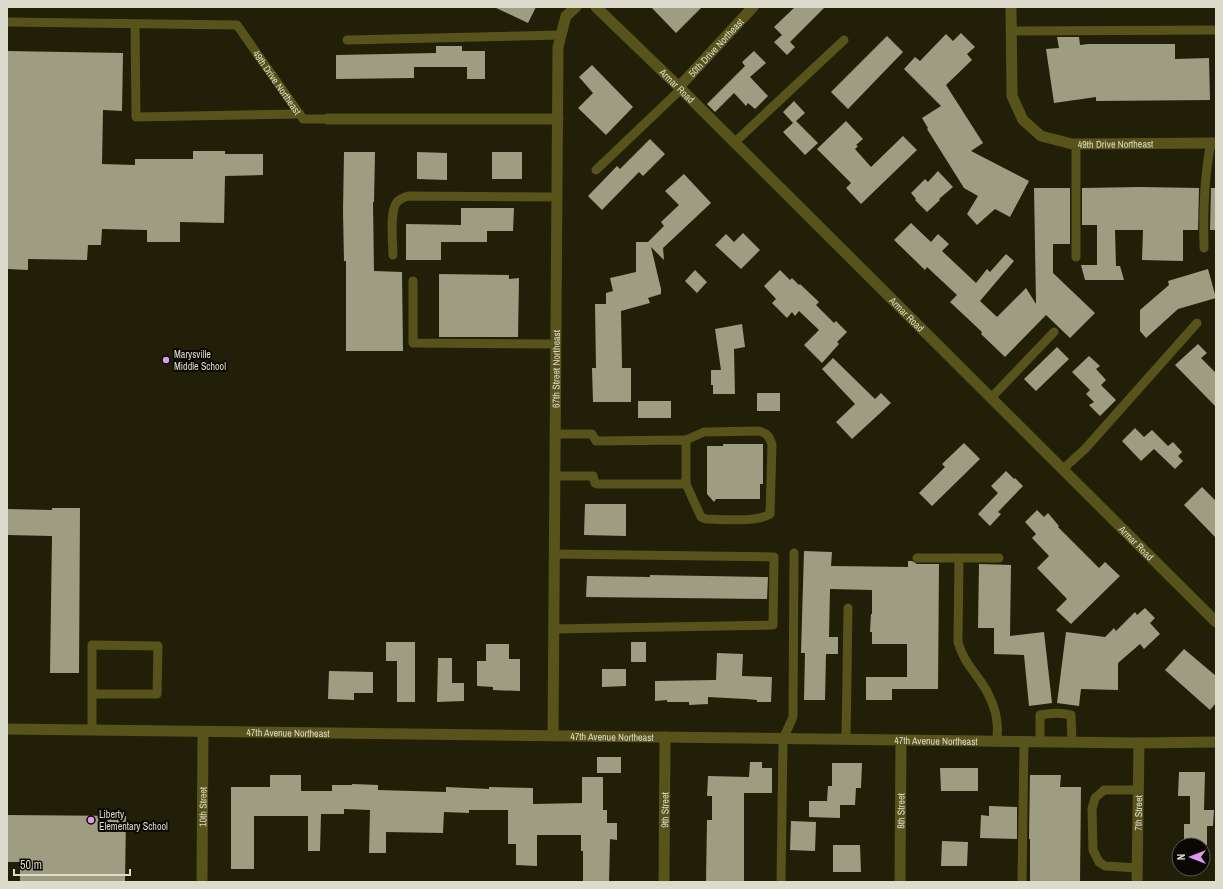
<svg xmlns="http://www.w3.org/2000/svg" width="1223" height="889" font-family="'Archivo Narrow',sans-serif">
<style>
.building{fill:#9f9d81}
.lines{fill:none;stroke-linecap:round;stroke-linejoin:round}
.service{stroke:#57531b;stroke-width:9}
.minor{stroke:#57531b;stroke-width:11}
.tertiary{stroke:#57531b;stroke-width:11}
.poi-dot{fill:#de98f2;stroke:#090802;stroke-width:1.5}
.labels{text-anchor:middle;stroke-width:4;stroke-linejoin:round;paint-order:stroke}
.street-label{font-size:10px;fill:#dcdbcc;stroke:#090802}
.poi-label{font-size:10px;fill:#dcdbcc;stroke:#090802;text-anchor:start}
</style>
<rect width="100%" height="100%" fill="#211f07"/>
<path class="building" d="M494,7H536L528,23Z
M651,7H702L676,33Z
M795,7H825L790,42L795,47L787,55L774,42L782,35L774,27Z
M961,33L975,47L967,54L972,60L946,85L983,143L971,151L1029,181L1010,217L995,209L977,225L967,214L978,196L964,188L927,129L928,128L922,118L941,106L904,69L915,57L920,61L946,34L953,41Z
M887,36L903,52L848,109L831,92Z
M1057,37H1079L1080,45L1088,44H1175V59L1209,58L1210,100L1096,101V97L1054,103L1046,49L1059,48Z
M436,46H462V51H485V79H467V67H414V78L336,79V55L436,53Z
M7,51L123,53L122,111L103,110L102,164L135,165V159H193V151H225V154H263V175L225,176L224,223L180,222V242H147V230L102,229L101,245H88L87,260L28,259V270L7,269Z
M754,51L766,63L750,77L768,96L755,109L748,103L746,106L734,93L715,112L707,104L745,66L742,62Z
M592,65L633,107L606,135L578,108L593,93L579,77Z
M794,101L805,113L796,121L818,143L805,155L783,132L793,123L783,112Z
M846,121L863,139L856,145L858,146L855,149L871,167L903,136L917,150L861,204L846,188L851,183L817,149Z
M650,139L665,154L643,176L639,172L602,210L588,196L617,166L620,169Z
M344,152H375L374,202H373L374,271L402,272L403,351H346V261H344L343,211Z
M417,152L447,153V180L417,179Z
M492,152H522V179H492Z
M938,171L953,187L939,199L940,200L927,212L915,200L916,199L911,193L925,179L928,182Z
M684,174L711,203L663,248L664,260L651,247L661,289V294L648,298L650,303L621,311L622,368H631V402H593L592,368H596L595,304H606V293L613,291L610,278L636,272V242H648L664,226L661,222L679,205L665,191Z
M1141,187L1199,188L1198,230H1183V261L1142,260L1143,230H1115L1116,266H1120L1124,280H1085L1081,265H1097V225H1082V188Z
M1034,188H1070V244H1053V273L1095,313L1070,338L1046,315L1005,357L981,334L982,332L950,302L957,295L927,267L925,270L894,240L911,223L931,242L938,234L949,244L942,251L976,283L987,269L990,272L1006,254L1014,261L980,301L997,317L1026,288L1036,304Z
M1211,188H1216V230H1210Z
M461,208H514L513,231H487V242H441V260H406V224L461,225Z
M743,233L760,250L741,269L715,245L726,234L734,242Z
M1208,269L1216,298L1178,309L1146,338L1140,331V310L1169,285L1168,281Z
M695,270L707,282L697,293L685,281Z
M780,270L790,280L792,278L799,285L800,284L819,302L816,305L834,323L836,321L847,332L837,342L839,344L822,363L804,345L819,330L799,311L795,316L792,312L787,318L772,303L776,299L764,286Z
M439,274L509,275V279L519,278L518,337H439Z
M742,324L745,347L734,349L735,394H713V385H711V370H721L715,329Z
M1198,344L1207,353L1201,358L1216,373V407L1175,365Z
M1057,347L1069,359L1036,391L1024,379Z
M1089,356L1100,366L1096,369L1106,380L1101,385L1116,400L1100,416L1089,405L1094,402L1086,394L1090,390L1072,372Z
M833,358L875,399L881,393L891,403L852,439L836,422L855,404L822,369Z
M757,393H780V411H757Z
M638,401H671V418H638Z
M1135,428L1144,437L1152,430L1168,446L1173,442L1182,452L1178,456L1183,461L1175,469L1154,449L1141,461L1122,441Z
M964,443L980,459L932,506L919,493L945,467L942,464Z
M723,444H763V484H760V499H716L714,502L707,494V446H723Z
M1006,471L1014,479L1015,478L1023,486L998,512L1001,514L990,526L978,514L998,493L991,486Z
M1202,487L1216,501V538L1184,505Z
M585,504H626V536L584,535Z
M52,508H80L79,673H50L52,536L7,535V509L52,510Z
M1037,510L1044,517L1048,513L1059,526L1058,527L1099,568L1105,562L1120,576L1071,624L1056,610L1067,599L1037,568L1049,556L1032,538L1036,534L1025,522Z
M804,551L832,552L831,566L908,567V561H912L917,564H939L938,689H892V700H866V677H907V644H872V632H870L871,614H872V590L830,589L829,637H838V654H826L825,700H804L805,653H801Z
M979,564L1011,565L1010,636L1044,632L1052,703L1029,706L1024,655L994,654V628H978Z
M650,575L768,577L767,599L586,597L587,576L650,577Z
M1145,608L1155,618L1150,623L1160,634L1144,649L1140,644L1118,663V690L1081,689L1079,706L1057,703L1066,632L1105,637L1114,628L1116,631L1135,612L1137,615Z
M386,642H415V702H397V661H386Z
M631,642H646V662H631Z
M486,644H509V659H520V691L493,690V687L477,686V661H486Z
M1184,649L1216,676V703L1210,710L1165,670Z
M717,653L743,654L742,676L772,677L771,702H757V700L746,699L708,697V704L689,705V702H667V700L655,701V681L716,680Z
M438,658H452V683H464V701L437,702Z
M602,669H626V686L602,687Z
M329,671L373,672V693H354V700L328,699Z
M597,757H621V773H597Z
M750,762H762V768H772V793H744V882H706L707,820H712V796H707L708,776L749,777Z
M832,763H862L861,788H856L855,805H840V818L809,817V801H827L828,786H832Z
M940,768H978V791H941Z
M1179,772H1205L1204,810H1214L1213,826H1207V845H1184V824H1190V796H1178Z
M270,775H301V791H332V785H352V784L378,785V790L446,792V787L489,789V787L533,788V804L582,803V777H603V810H607V823H617V840L610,839L609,882H583V851H581V835H537V866L516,865V844H508V810H469V813L444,812L443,833L386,832V853H369L370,810L344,809V814H321L320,851H308V816H254V869H231V787H270Z
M1030,775H1061L1060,787H1081L1080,881H1030V839H1029Z
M989,806L1017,807V839L980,838L981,815L989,816Z
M7,815L126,816L125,882H20V862H7Z
M791,821L816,822L815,851L790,850Z
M942,841L968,842L967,866H941Z
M833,845H860L861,872H833Z"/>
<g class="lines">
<g class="service">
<path id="s1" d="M7,22L237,25L303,119H328"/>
<path d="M135,24L136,117L300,114"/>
<path d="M1011,31L1216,30"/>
<path d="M347,40L561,35"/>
<path d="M735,142L844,40"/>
<path d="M1076,144V257"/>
<path d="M596,170L681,89"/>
<path d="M1204,248C1203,212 1204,177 1211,142"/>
<path d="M393,255C393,242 389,212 397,202C400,199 404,197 408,196L557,197"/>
<path d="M413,281V343L556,344"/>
<path d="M991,398L1054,332"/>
<path d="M686,440L704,432L759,431C767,433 770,437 772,445L770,514C756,523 723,519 706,519L701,517L686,484"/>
<path d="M1063,469L1085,449L1197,323"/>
<path d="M555,476H593L595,483L597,484H686V440L596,441L592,434H555"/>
<path d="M917,558H999"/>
<path d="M959,558L958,642C962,658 972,669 981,682C989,693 996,709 997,723C998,729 997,735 997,742"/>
<path d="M554,629L773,625L774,557L555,554"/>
<path d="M92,694H157L158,646L92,645V730"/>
<path d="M846,740L848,608"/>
<path d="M1040,742V715C1050,713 1061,712 1071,715L1072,742"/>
<path d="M1138,868L1105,866L1099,862L1093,850L1092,809L1095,798L1104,790H1138"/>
<path d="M781,882L783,739L793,717L794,553"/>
<path d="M1022,882L1024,742"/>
</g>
<g class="minor">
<path id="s2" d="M596,7L679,87L1216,622"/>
<path id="s3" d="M1011,7L1012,96L1023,120L1041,136L1072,144L1216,143"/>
<path id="s4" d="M679,87L753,7"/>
<path d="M328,119H558"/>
<path id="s5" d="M553,736L558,47L566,16L576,7"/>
<path id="s6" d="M202,882L203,732"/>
<path id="s7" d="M664,882L665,737"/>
<path id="s8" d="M1137,882L1139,743"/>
</g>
<g class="tertiary">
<path id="s9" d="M7,729L1139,743L1216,742"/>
<path id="s10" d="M900,882L901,740"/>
</g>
</g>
<g class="poi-dot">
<circle cx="166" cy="360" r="4"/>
<circle cx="91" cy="820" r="4"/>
</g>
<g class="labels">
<g class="street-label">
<text dy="4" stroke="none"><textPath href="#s4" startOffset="54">50th Drive Northeast</textPath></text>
<text dy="4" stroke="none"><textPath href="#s1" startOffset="300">49th Drive Northeast</textPath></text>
<text dy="4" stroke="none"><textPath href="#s2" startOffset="113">Armar Road</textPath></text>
<text dy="4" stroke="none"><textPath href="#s3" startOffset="215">49th Drive Northeast</textPath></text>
<text dy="4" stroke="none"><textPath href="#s2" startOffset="437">Armar Road</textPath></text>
<text dy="4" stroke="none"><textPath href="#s5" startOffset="367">67th Street Northeast</textPath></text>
<text dy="4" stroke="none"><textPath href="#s2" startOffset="761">Armar Road</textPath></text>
<text dy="4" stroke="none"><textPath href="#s9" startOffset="281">47th Avenue Northeast</textPath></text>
<text dy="4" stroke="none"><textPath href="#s9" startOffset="605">47th Avenue Northeast</textPath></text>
<text dy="4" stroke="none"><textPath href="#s9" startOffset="929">47th Avenue Northeast</textPath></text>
<text dy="4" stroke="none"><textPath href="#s6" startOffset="75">10th Street</textPath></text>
<text dy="4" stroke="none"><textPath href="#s7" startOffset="72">9th Street</textPath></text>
<text dy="4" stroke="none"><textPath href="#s10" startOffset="71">8th Street</textPath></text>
<text dy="4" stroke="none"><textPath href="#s8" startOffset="69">7th Street</textPath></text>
</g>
<g class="poi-label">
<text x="174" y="358">Marysville<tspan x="174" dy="12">Middle School</tspan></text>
<text x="99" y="818">Liberty<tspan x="99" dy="12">Elementary School</tspan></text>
</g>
</g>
<rect width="1223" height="889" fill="none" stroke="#dcdbcc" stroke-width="16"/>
<g transform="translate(1191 857) rotate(270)"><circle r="19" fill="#090802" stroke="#5d5c53"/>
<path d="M0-3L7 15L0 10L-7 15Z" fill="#de98f2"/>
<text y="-6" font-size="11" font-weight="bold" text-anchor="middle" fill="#dcdbcc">N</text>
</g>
<path d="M14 869v6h116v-6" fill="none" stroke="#dcdbcc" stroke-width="2"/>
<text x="20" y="869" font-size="12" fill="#dcdbcc" stroke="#090802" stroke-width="3" paint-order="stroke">50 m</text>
</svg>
